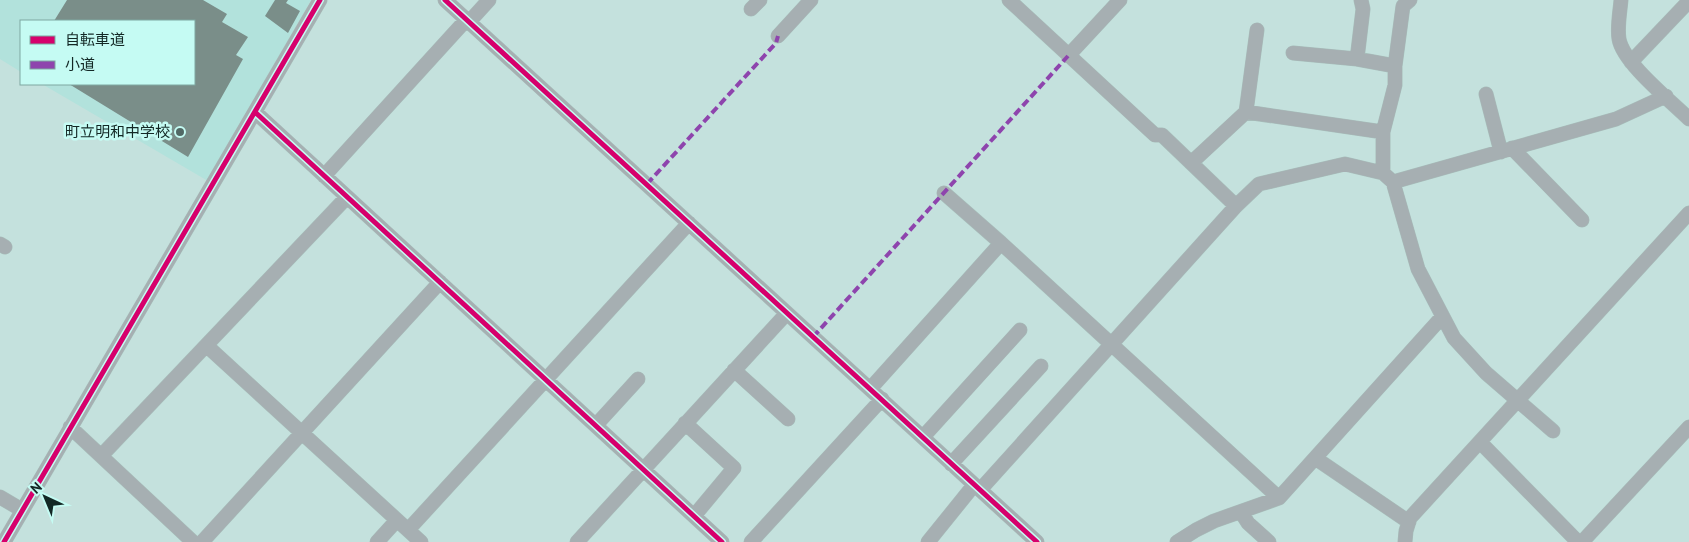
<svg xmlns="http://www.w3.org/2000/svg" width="1689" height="542" font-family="'PT Sans','Noto Sans JP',sans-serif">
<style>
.built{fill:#b2e2dc}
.building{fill:#7a8e89}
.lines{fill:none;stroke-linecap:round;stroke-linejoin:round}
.minor-casing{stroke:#a7bdba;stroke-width:15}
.minor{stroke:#a6afb2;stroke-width:14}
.quiet{stroke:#8e44ad;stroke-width:4;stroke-dasharray:8 4;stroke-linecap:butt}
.cycleway-casing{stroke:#c5fbf3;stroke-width:8}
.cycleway{stroke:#d6006c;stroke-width:5}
.poi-dot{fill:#516965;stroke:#c5fbf3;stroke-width:2}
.labels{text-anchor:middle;stroke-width:5;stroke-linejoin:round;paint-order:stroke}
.poi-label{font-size:15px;fill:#132825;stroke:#c5fbf3;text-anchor:end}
</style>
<rect width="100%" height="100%" fill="#c4e1dd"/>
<path class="built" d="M0,0H311L208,181L42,84H194V21H21V72L0,59Z"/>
<path class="building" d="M67,0H203L227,14L222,22L248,37L236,55L243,59L188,157L69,84H194V21H54Z
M275,0H288L286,3L300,11L288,33L265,16Z"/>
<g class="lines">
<g class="minor-casing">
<path id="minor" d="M445,0L1037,542
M1009,0L1155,135H1162L1236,206
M1621,0C1620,12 1617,27 1619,39C1623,63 1671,101 1689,119
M751,9L760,0
M469,22L489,0
M778,36L811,0
M1293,53L1357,59L1395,66V85L1383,132
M1068,56L1120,0
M1357,59L1363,9L1361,0
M1631,62L1689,1
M1395,66L1403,6L1410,0
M1486,94L1501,152
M255,112L722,542
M1246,112L1257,30
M1512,148L1582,220
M1191,163L1246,112L1383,132V173L1393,182L1418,269L1454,338L1486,373L1553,431
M324,176L466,20
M1393,182L1616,119L1666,96
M944,193L1001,243L1279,498
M0,244L5,247
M207,346L421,542
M734,370L788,419
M870,389L1001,243
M685,423L734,468L694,516
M596,425L638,379
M70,427L193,542
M923,437L1020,330
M1480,442L1578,542
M101,456L347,197
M1315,458L1442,317
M951,464L1041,366
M980,490L1236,206L1259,184L1345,164L1383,173
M0,497L22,510
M1241,512L1248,523L1269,542
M408,530L689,223
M4,542L320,0
M202,542L440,282
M377,542L397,520
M577,542L787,313
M751,542L882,399
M928,542L974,485
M1177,542L1196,530L1214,521L1279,498L1315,458L1409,522
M1405,542L1406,531L1410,518L1689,213
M1582,542L1689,427"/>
</g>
<use href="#minor" class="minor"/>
<path class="quiet" d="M647,184L776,43L778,36
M813,337L1068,56"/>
<g class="cycleway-casing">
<path id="cycleway" d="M445,0L1037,542
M255,112L722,542
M4,542L320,0"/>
</g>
<use href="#cycleway" class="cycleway"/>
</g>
<circle class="poi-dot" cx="180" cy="132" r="5"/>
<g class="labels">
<g class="poi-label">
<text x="170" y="137">町立明和中学校</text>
</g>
</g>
<rect x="20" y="20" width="175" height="65" fill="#c5fbf3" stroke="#7ea7a1"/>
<rect x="30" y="36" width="25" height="8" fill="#d6006c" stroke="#7ea7a1"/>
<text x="65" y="45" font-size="15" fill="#132825">自転車道</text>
<rect x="30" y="61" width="25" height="8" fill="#8e44ad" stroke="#7ea7a1"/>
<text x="65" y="70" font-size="15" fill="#132825">小道</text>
<g transform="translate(45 497) rotate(316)" stroke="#c5fbf3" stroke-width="4" paint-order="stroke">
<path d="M0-4L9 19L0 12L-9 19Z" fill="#132825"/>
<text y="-8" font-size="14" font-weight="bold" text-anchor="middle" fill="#132825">N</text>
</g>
</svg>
